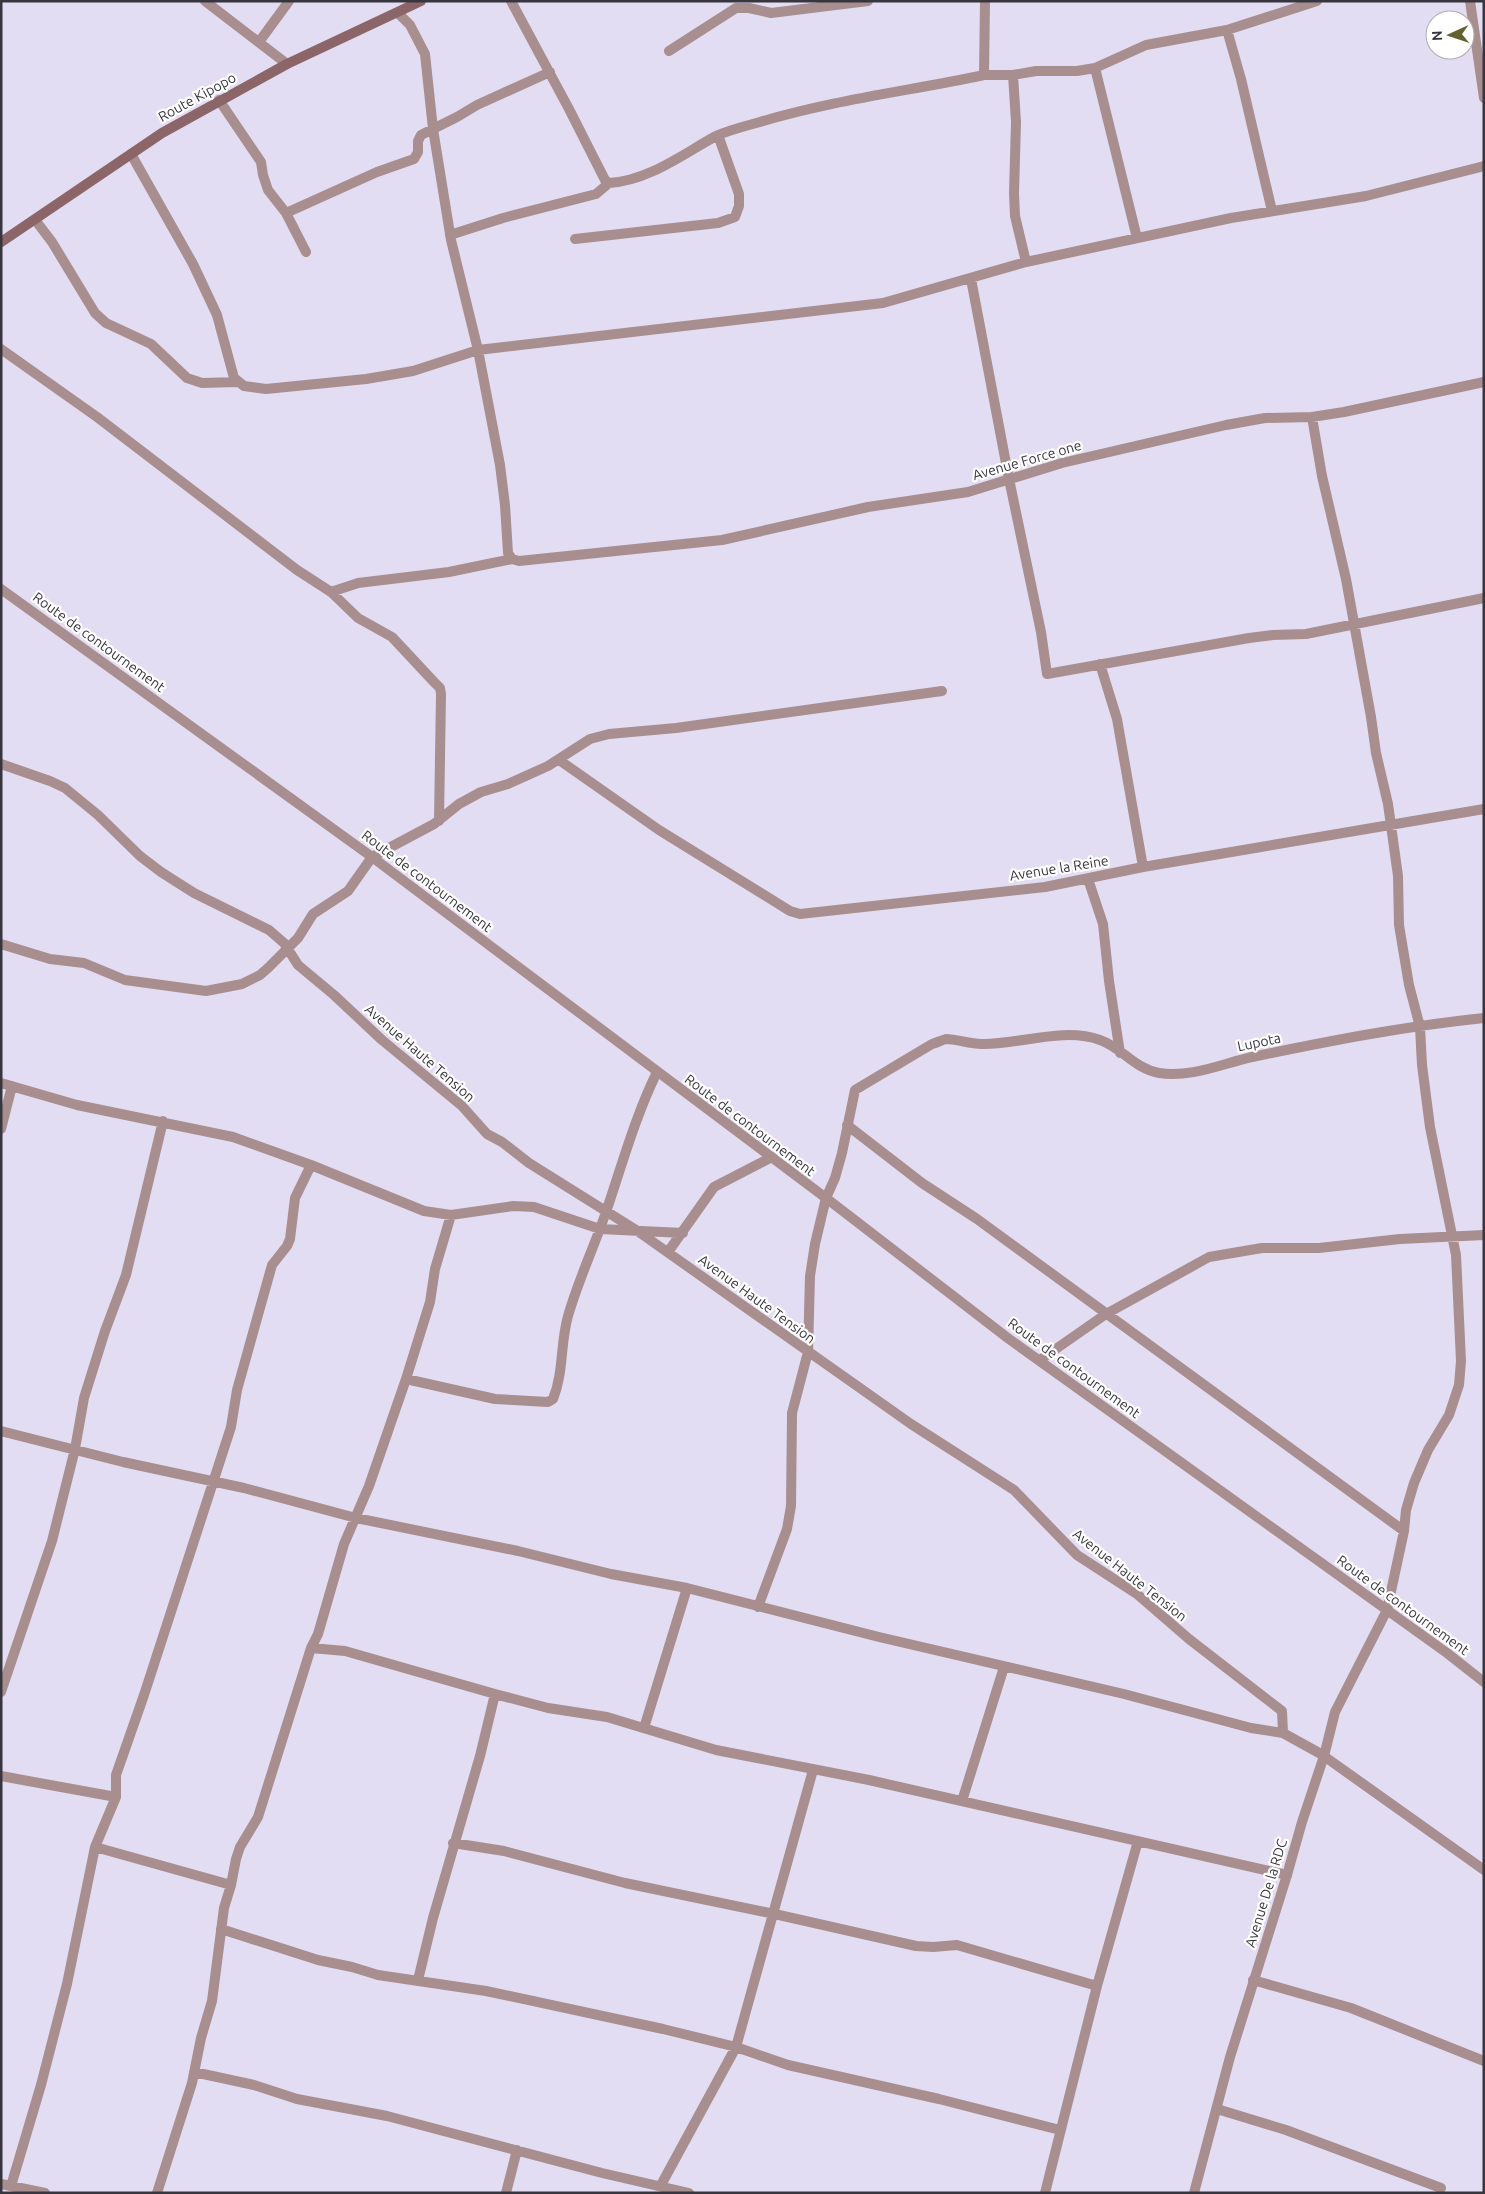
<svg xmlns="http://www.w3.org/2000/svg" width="1485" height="2194" font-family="Ubuntu,sans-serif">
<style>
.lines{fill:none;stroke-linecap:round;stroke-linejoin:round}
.minor{stroke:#a98e8f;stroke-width:10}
.tertiary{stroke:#a98e8f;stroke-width:10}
.secondary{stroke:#8c6568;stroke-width:10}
.labels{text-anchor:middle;stroke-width:4.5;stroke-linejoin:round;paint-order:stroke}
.street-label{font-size:14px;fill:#37353d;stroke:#fff}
</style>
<rect width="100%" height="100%" fill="#e3ddf3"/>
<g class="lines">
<path class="minor" d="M205,1L287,64
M511,1L569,109L605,180L609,183C648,181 683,154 716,136C729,130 746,126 760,122C833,100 909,91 984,75L985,1
M1470,1L1484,98
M398,13L410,25L425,54L433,129L451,240L478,350L500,465L505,505L508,553L512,559
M1227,30L1241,79L1272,211
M259,42L289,1
M669,51L736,8H749L771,13L868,1
M1095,68L1137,238
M984,75H1013L1036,71H1077L1095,68L1146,45L1227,30L1317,1
M1013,75L1016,122L1014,193L1015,216L1026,262
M219,100L261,162L263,175L268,190L286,213L306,252
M131,154L193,264L217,315L234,378L244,386L266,389L366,379L413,371L478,350L883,303L1026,262L1231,218L1366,196L1484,166
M286,213L377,172L414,159L418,152V141L421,135L457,117L477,105L550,72
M36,221L52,242L95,313L106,323L151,344L187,378L202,383L238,382
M450,235L503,218L596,194L609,183
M575,239L718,223L735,217L739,206V194L718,135
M971,279L1009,479L1041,632L1047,674L1249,638L1273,635L1306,634L1484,598
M1,349L97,417L297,570L331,592L358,618L392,637L434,682L440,688L441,694L439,821
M1312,417L1322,476L1346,579L1371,717L1376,753L1388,804L1398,876L1399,925L1409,985L1420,1027L1422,1065L1430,1127L1456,1255L1461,1361L1459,1385L1449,1415L1428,1450L1414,1483L1406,1510L1404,1531L1387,1610
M331,592L358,583L449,572L512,559L519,561L722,540L868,507L968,492L1062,463L1226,425L1265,418L1312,417L1344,412L1484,382
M1100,664L1117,719L1143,867
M559,760L659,830L790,911L800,914L1045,887L1143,867L1484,809
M1,764L50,781L65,788L98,815L140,856L161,872L194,893L269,930L284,943L298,965L334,995L382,1040L462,1106L487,1134L502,1142L529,1163L636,1230L911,1424L1014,1490L1077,1555L1137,1594L1189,1639L1282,1711L1283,1733L1321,1754L1484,1870
M1088,879L1103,924L1109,981L1120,1053
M1,944L50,959L84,963L125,980L206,991L242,984L260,975L268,968L298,938L313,914L348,891L372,857L434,824L459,804L481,792L508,784L548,766L590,739L609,734L676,728L942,691
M1,1083L77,1105L233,1137L311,1165L424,1211L451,1215L513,1206L534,1207L600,1229L683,1233
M847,1125L922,1183L977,1219L1404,1531
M1,1129L12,1086
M668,1252L714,1187L772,1157
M1040,1360L1106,1314L1209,1257L1262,1248H1319L1400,1239L1484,1235
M406,1379L430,1302L435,1269L451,1215
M1,1431L123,1462L244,1488L356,1518L518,1551L611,1574L687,1588L879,1637L1124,1694L1251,1728L1283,1733
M758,1607L787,1529L791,1506L792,1413L808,1352L810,1276L815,1244L826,1198L835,1178L842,1153L855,1090L932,1044C936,1043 942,1040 946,1039C958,1039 971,1045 984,1044C1020,1044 1064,1027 1100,1040C1121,1047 1135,1069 1159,1073C1191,1078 1221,1064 1252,1057C1329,1041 1406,1026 1484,1018
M311,1648L345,1651L495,1694L548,1708L607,1717L716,1750L869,1780L1287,1875
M1,1692L52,1541L75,1449L84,1398L105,1331L126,1275L163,1121
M644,1728L687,1588
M1,1776L116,1797
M962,1801L1004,1667
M453,1843L504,1851L625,1883L779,1915L916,1946L933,1947L957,1945L1097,1986
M95,1847L231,1885
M221,1929L318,1960L352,1967L378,1975L486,1991L663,2029L736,2047L788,2065L939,2099L1060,2130
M418,1980L433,1918L480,1756L495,1694
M1253,1980L1351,2008L1484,2061
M194,2072L254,2085L297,2099L387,2116L602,2173L689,2193
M1217,2109L1286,2130L1441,2188
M1,2184L45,2193
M661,2185L736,2047L813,1770
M11,2186L41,2085L67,1984L95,1847L116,1797V1775L144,1695L231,1427L237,1390L272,1265L287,1246L290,1239L295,1198L311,1165
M157,2193L192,2083L201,2038L212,2001L224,1908L231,1885L236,1859L240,1847L258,1817L311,1648L318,1634L344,1544L369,1486L406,1379L495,1399L548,1402L553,1399C564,1372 560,1344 568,1316C578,1281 594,1247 606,1212C622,1165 635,1117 657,1072
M506,2193L517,2150
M1045,2193L1097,1986L1138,1841"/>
<path class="tertiary" d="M1,589L372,857L826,1198L1009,1339L1447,1653L1484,1682
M1194,2193L1230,2057L1287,1875L1302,1822L1324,1756L1335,1712L1387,1610"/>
<path class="secondary" d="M1,242L162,133L287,64L421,1"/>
</g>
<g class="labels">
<g class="street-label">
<text transform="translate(197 97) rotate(-29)" y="5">Route Kipopo</text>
<text transform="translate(1027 460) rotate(-16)" y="5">Avenue Force one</text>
<text transform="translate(99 642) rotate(36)" y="5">Route de contournement</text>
<text transform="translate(1059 868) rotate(-9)" y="5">Avenue la Reine</text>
<text transform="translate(427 881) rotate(37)" y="5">Route de contournement</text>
<text transform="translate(1259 1042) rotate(-12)" y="5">Lupota</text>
<text transform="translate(420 1053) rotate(41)" y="5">Avenue Haute Tension</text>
<text transform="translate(750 1125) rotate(37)" y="5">Route de contournement</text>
<text transform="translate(757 1299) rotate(36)" y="5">Avenue Haute Tension</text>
<text transform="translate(1074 1368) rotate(36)" y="5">Route de contournement</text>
<text transform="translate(1130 1575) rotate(38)" y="5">Avenue Haute Tension</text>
<text transform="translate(1403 1605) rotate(36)" y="5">Route de contournement</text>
<text transform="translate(1266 1893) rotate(-73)" y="5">Avenue De la RDC</text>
</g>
</g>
<rect width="1485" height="2194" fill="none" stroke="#37353d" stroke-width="5"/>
<g transform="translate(1450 35) rotate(267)"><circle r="24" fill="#ffffff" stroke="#afaeb1"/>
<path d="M0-4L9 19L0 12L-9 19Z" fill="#64622f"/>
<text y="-8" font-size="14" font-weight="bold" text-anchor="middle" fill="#37353d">N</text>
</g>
</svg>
